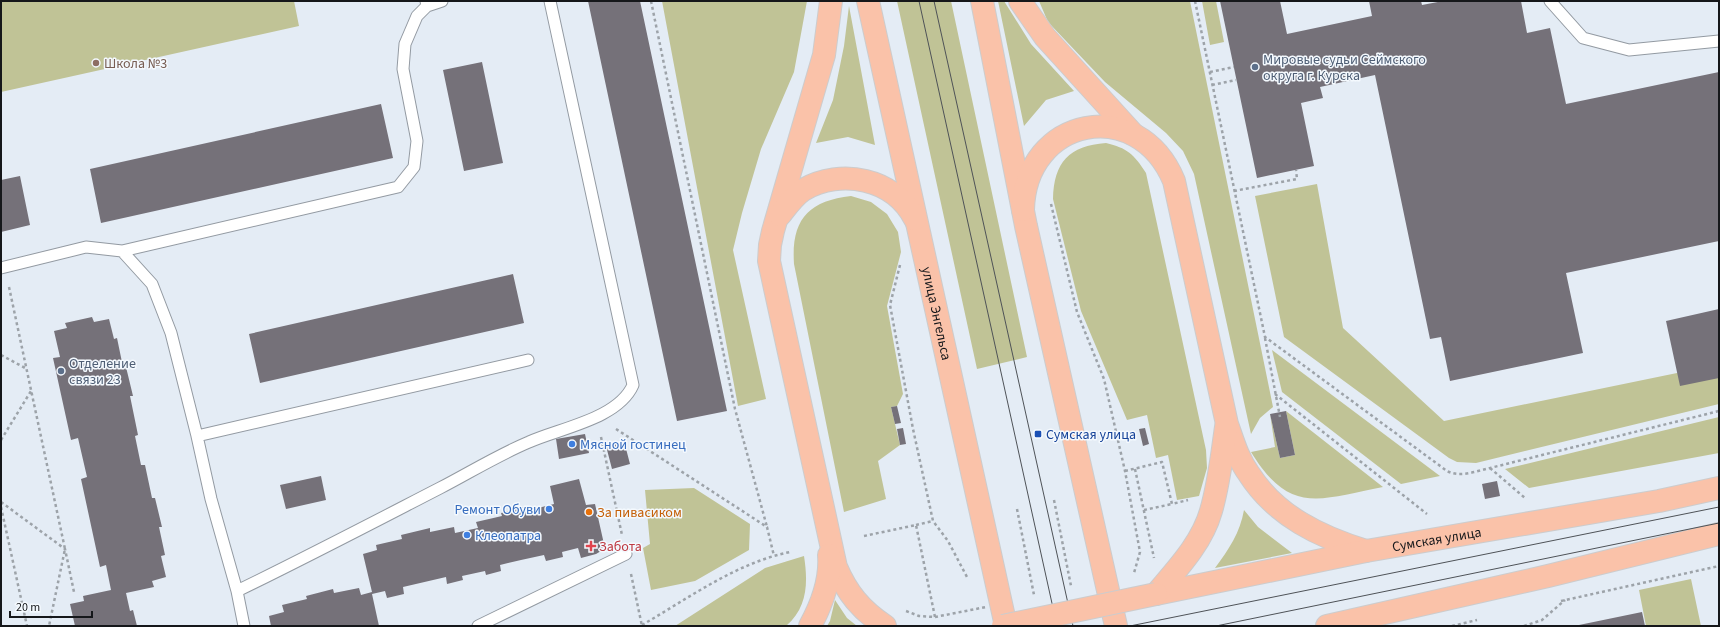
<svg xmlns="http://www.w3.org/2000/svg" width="1720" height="627" font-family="'Source Sans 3',sans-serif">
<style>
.green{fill:#c0c396}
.building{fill:#757179}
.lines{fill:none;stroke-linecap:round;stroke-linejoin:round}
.lane-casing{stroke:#939aa2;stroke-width:13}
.primary-casing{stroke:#cccccd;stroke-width:24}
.path{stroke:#9da3a9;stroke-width:2.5;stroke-dasharray:3 3;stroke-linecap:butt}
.lane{stroke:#fff;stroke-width:11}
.primary{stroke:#fac2a9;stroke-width:22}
.tram{stroke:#4e5257;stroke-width:1}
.primary-bridge-casing{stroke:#cccccd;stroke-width:24;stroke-linecap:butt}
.path-bridge{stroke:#9da3a9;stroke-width:2.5;stroke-dasharray:3 3;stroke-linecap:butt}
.primary-bridge{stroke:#fac2a9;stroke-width:22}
.education-dot{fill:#8d6e63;stroke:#f4f9fe;stroke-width:1.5}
.service-dot{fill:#5c6f8a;stroke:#f4f9fe;stroke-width:1.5}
.transit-dot{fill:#1a4fb4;stroke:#f4f9fe;stroke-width:1.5}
.shop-dot{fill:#3f7fe0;stroke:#f4f9fe;stroke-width:1.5}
.food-dot{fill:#e8710a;stroke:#f4f9fe;stroke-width:1.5}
.health-dot{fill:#e0444e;stroke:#f4f9fe;stroke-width:1.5}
.labels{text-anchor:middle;stroke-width:3;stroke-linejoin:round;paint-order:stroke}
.service-label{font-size:14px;fill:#4e5e75;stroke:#f4f9fe;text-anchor:start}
.education-label{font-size:14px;fill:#785e54;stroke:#f4f9fe;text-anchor:start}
.street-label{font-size:14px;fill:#15171a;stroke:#f4f9fe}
.transit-label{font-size:14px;fill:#164399;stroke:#f4f9fe;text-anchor:start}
.shop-label{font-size:14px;fill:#366cbe;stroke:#f4f9fe;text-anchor:start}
.food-label{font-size:14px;fill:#c56008;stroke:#f4f9fe;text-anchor:start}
.health-label{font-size:14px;fill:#be3a42;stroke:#f4f9fe;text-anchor:start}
</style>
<rect width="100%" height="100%" fill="#e4ecf5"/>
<path class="green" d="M1,1H294L299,26L1,92Z
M662,1H807L794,72L761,149L742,213L733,250L766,399L738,406Z
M897,1H951L1027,357L977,369Z
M998,1H1004L1031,44L1074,91L1046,100L1024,126Z
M1039,1H1190L1273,407L1260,418L1251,434L1194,174L1183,151L1166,133L1105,82L1048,22Z
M1202,1H1216L1224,42L1210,45Z
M849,6L875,145L848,137L816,143L833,100L844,46Z
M1106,143C1127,148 1134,154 1146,173L1206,450L1207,468L1199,496L1177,500L1168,455L1156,458L1147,415L1127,420L1081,311L1053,199C1054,162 1069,146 1106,143Z
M1317,184L1343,328L1444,421L1677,373L1719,377V404L1476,463L1457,462L1449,458L1284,337L1255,196Z
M851,196L871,202L887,214L898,232L901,252L887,306L903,394L897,406L891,407L900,445L878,461L886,499L844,512L794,264C791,220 808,201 851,196Z
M1272,350L1440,476L1401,484L1282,392Z
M1286,411L1383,487C1320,499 1290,516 1251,452L1275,447L1270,414L1280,458L1295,455Z
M1719,417V453L1529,488L1505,469Z
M694,488L750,524L749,550L695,581L651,590L643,548L650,544L645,490Z
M1244,510L1258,527L1292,553L1215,568C1229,549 1240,533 1244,510Z
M804,556C808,582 808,607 786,626H675L765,568Z
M1691,579L1701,626H1646L1639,590Z
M835,600L847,618L857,626H827L830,621Z"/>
<path class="building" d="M588,1H640L727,411L677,421Z
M1220,1H1280L1287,34L1372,16L1369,1H1421L1422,5L1443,1H1521L1527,33L1550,28L1566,104L1719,72V241L1566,273L1583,353L1450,381L1441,337L1430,339L1375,75L1320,87L1323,98L1301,103L1314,166L1257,178Z
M482,62L503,163L464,171L443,70Z
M381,104L393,158L101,223L90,169Z
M20,176L30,225L1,232V180Z
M513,274L524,323L260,383L249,334Z
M1719,309V378L1680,386L1666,321Z
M92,317L94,322L109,319L114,339L117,338L123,367H126L133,396H130L138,435L135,436L141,465H145L152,498H155L162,527H159L165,555L161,556L166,577L152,581L154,587L126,593L130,611L133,610L137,626H75L70,604L84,601L83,596L111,590L106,565L100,567L81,479L87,477L78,438L71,440L53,358L60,357L54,331L67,328L65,323Z
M897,406L901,423L895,424L891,407Z
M1286,411L1295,455L1280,458L1270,414Z
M903,428L906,444L900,445L897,429Z
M1145,428L1149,444L1143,446L1139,429Z
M585,434L589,453L559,459L556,439Z
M624,441L630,464L612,469L606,446Z
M321,476L326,500L286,509L280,485Z
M579,479L586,505L595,504L604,544L601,551L596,554L581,558L578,548L562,552L563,557L546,561L544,555L521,560L500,565L501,571L486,575L485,571L462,576L463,580L447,584L446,577L403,587L404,594L387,598L385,591L372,594L379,626H271L269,616L284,612L282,605L307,599L306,596L333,589L334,593L359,588L361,595L372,592L363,554L377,550L376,545L402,539L401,535L430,528V532L454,527L455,533L478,528L476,522L502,516L501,513L529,506L530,510L554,504L550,486Z
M1497,481L1500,496L1485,499L1482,484Z
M1642,612L1645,626H1579V625Z"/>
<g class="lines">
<g class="lane-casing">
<path id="lane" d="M426,1L427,6L442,1
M1550,1L1583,38L1629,50L1719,41
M122,251L152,284L171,333L197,436
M1,268L86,247L122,251L398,187L414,167L417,141L403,69L405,44L417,16L427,6
M237,591L211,499L197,436L528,360
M244,626L237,591C305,558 372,523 440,488C469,473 498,455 529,442C560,428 618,419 633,385L550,1
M478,626L626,554"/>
</g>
<g class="primary-casing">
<g id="primary">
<path d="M831,1L824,55L773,231L770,245L769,261L836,567C847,593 861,610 885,626"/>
<path id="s1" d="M868,1L1006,626"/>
<path d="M982,1L1026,226L1116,626"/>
<path d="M1020,1L1045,37L1133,134"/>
<path d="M1023,210C1025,117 1138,94 1174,181L1227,424C1233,441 1238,459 1249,474C1276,516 1320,537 1366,551"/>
<path d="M780,215C787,206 794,196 803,190C841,168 894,178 915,219"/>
<path id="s2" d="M1156,594L1366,551L1659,501L1719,488"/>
<path d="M1156,594C1177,569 1202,543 1211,511C1219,484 1222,455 1226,427"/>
<path d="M810,626C822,604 831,580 829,555"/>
<path d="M1327,626L1548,576L1719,534"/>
</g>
</g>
<path class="path" d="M651,1L735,409L767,527
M1195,1L1265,337L1447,471C1460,478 1476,471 1490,468L1719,411
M1210,72L1234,67
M1212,85L1236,80
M1234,191L1297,179L1296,170
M1051,204L1077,312L1104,379L1125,471L1140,552L1134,573
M900,265L890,305L913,429L933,521L948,541L967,577
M9,287L65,549L49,626
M1265,338L1280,417
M1,355L27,369
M1275,394L1427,514
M616,429L767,527L774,556
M601,437L622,535
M1,440L31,391
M1490,468L1525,498
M1135,469L1154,558
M1125,471L1162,462L1172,504L1188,500
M1054,500L1071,586
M1,502L65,549L74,592
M1,507L27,626
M1017,509L1034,595
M1144,510L1172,504
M916,525L933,521
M864,536L916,525L935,617L919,616L906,611
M631,574L642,626
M1561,601L1719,566
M642,625C689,598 736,563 790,552
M1452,626L1477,620
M1524,626L1542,620L1565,600"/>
<use href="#lane" class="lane"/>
<use href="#primary" class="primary"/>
<path class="tram" d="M919,1L1057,626
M934,1L1073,626
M1130,626L1719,507
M1216,626L1719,523"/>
<g class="primary-bridge-casing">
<path id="primary-bridge" d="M1003,626L1156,594"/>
</g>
<path class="path-bridge" d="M935,617L986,607"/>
<use href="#primary-bridge" class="primary-bridge"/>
</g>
<circle class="education-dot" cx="96" cy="63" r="4"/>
<g class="service-dot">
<circle cx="1255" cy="67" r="4"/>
<circle cx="61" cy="371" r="4"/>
</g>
<rect class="transit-dot" x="1034" y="430" width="8" height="8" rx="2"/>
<g class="shop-dot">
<circle cx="572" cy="444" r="4"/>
<circle cx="549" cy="509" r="4"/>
<circle cx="467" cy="535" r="4"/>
</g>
<circle class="food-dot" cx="589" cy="512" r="4"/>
<path class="health-dot" d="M589 540h4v4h4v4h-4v4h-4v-4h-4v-4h4z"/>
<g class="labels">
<g class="service-label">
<text x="1263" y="64">Мировые судьи Сеймского<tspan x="1263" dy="16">округа г. Курска</tspan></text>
<text x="69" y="368">Отделение<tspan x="69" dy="16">связи 23</tspan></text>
</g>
<g class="education-label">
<text x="104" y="68">Школа №3</text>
</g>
<g class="street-label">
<text dy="5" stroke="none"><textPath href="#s1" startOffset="320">улица Энгельса</textPath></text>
<text dy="5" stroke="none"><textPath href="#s2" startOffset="286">Сумская улица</textPath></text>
</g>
<g class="transit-label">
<text x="1046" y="439">Сумская улица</text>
</g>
<g class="shop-label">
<text x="580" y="449">Мясной гостинец</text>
<text x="541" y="514" text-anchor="end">Ремонт Обуви</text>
<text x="475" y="540">Клеопатра</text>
</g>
<g class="food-label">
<text x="597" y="517">За пивасиком</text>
</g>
<g class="health-label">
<text x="599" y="551">Забота</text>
</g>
</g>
<rect width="1720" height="627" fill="none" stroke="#15171a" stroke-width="4"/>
<path d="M10 611v6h82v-6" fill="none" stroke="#15171a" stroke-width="2"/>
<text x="16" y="611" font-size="12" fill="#15171a" stroke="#f4f9fe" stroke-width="3" paint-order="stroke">20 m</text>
</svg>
